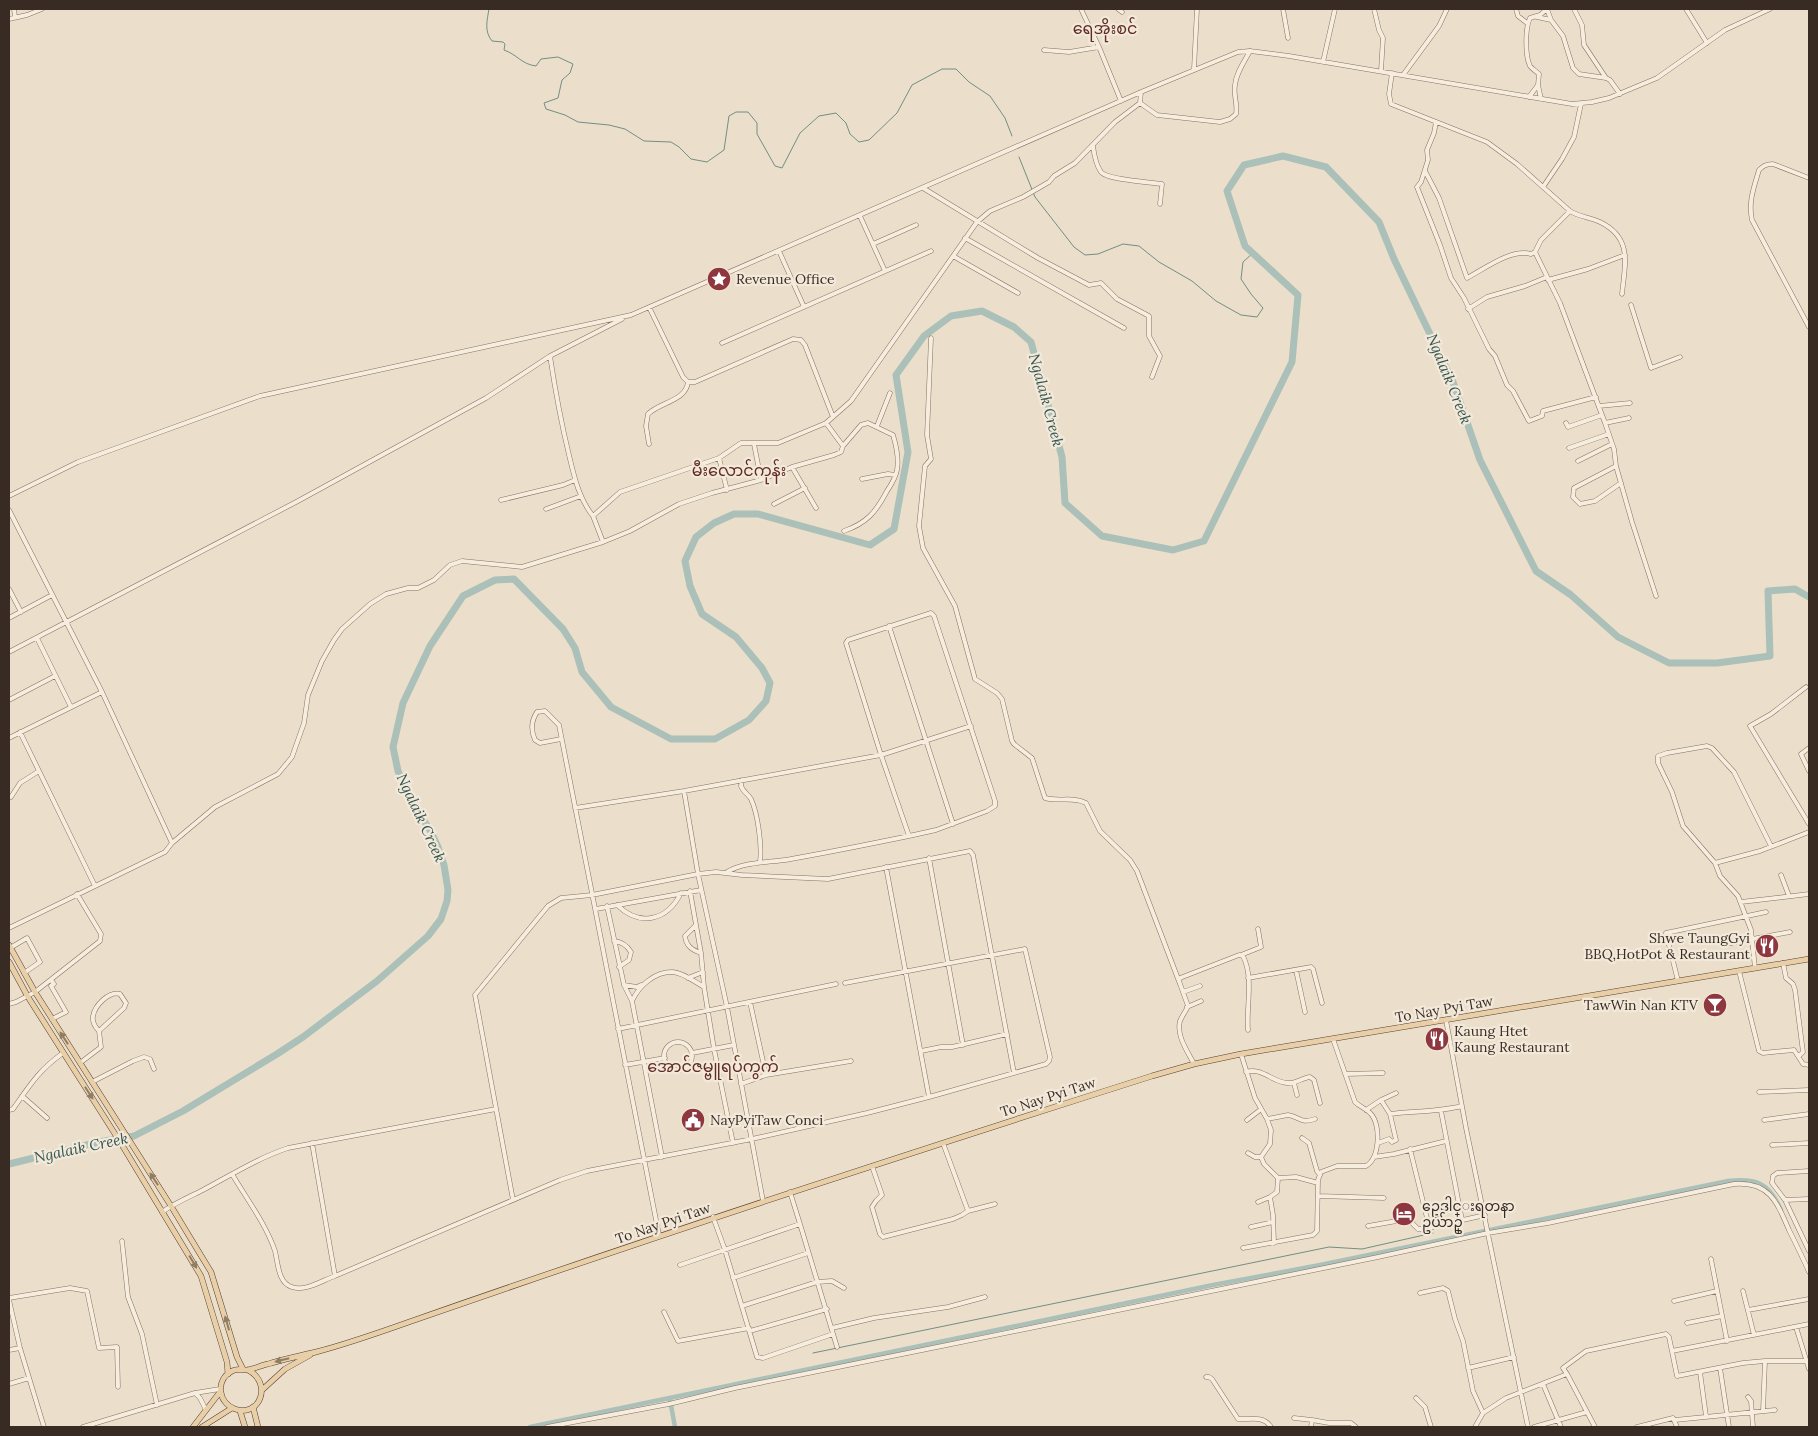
<svg xmlns="http://www.w3.org/2000/svg" width="1818" height="1436" font-family="Lora,'Noto Sans Myanmar',serif">
<style>
.lines{fill:none;stroke-linecap:round;stroke-linejoin:round}
.stream{stroke:#728e84;stroke-width:1}
.canal{stroke:#abc0b8;stroke-width:4.5}
.river{stroke:#abc0b8;stroke-width:7}
.minor-casing{stroke:#867161;stroke-width:5}
.major-casing{stroke:#554034;stroke-width:6}
.minor{stroke:#f6edde;stroke-width:4}
.major{stroke:#e9cfa8;stroke-width:5}
.oneway{fill:#907d66}
.labels{text-anchor:middle;stroke-width:4.5;stroke-linejoin:round;paint-order:stroke}
.poi-label{font-size:14px;fill:#382b23;stroke:#f3e9da;text-anchor:start}
.street-label{font-size:14px;fill:#382b23;stroke:#f3e9da}
.water-label{font-size:15px;font-style:italic;fill:#345651;stroke:#f3e9da}
.quarter-label{font-size:16px;fill:#612d26;stroke:#f3e9da}
</style>
<rect width="100%" height="100%" fill="#ebdfcb"/>
<g class="lines">
<path class="stream" d="M489,9C487,21 484,31 492,41L503,42L505,44L504,50C518,55 521,64 536,66L541,59L558,57L573,64L570,73L562,80L558,98L544,103L546,109L565,115L578,122L609,125L625,129L644,141L671,142L679,147L691,159L707,162L724,150L729,116L736,112H748L757,123V134L775,166L782,168L800,133L819,116L836,113L846,123L850,134L859,142L869,140L897,113L912,85L942,69H956L969,82L990,96L1005,118L1012,136
M1019,157L1035,197L1074,247L1085,255L1098,254L1123,244L1139,246L1159,262L1192,281L1216,301L1241,315L1257,317L1263,308L1251,294L1241,279L1243,262L1253,253
M813,1353L1329,1247L1362,1249L1433,1233"/>
<path class="canal" d="M670,1400L675,1427
M530,1427L1213,1285L1320,1265L1728,1181C1757,1178 1769,1183 1781,1210"/>
<path class="river" d="M9,1164L99,1142L134,1136L183,1111L277,1054L303,1037L377,981L428,936L441,919L447,901L448,890L444,865L438,847L429,828L414,807L398,771L393,747L403,703L430,646L463,596L495,580L514,579L563,629L575,648L582,672L611,707L671,739H715L749,720L766,701L770,683L762,668L736,637L702,614L690,586L685,561L696,537L714,523L734,514H758L870,545L894,529L908,452L896,375L924,336L951,316L982,311L1014,327L1031,342L1062,457L1065,503L1102,536L1173,550L1204,541L1292,362L1298,295L1245,246L1227,191L1244,165L1283,156L1326,167L1379,222L1394,259L1453,382L1480,460L1536,571L1571,595L1618,637L1669,663H1717L1770,656L1768,591L1795,589L1809,597"/>
<g class="minor-casing">
<path id="minor" d="M14,9L15,17
M1081,9L1099,47L1121,101
M1118,9L1122,12
M1283,9L1288,38
M1374,9L1379,30L1383,38L1381,71
M1516,9L1518,16L1527,23
M1547,9L1551,20L1563,36L1573,68L1579,74L1606,78L1610,80L1620,94
M1574,9L1582,25L1584,45L1606,78
M1686,9L1707,43
M1537,17L1551,20
M9,19L27,15L42,9
M1044,50L1069,52L1099,47
M1323,62L1335,9
M1194,69L1197,9
M1392,73L1389,94L1391,104L1487,142L1517,164L1570,211C1579,217 1590,217 1600,222C1633,238 1625,264 1622,294
M1403,75L1439,26L1447,9
M1529,97L1538,85
M1541,99L1538,85L1539,74C1536,71 1532,69 1530,66C1525,56 1525,28 1530,18L1540,15L1547,9
M1140,103L1157,115L1220,122L1230,119L1236,114C1238,104 1233,95 1235,85C1236,73 1244,62 1250,51
M1436,122L1434,133L1427,150L1428,160L1421,182L1417,187L1440,245L1451,278L1464,298L1489,349L1495,356L1507,385L1513,391L1529,421L1542,416L1543,411L1596,397
M1093,146C1094,154 1096,165 1101,172C1107,180 1150,182 1162,184L1160,204
M1425,171L1439,198L1467,278C1484,269 1512,248 1531,254L1535,252
M1809,178L1773,164C1766,164 1763,166 1759,170C1754,187 1748,202 1752,220L1809,327
M1543,187L1562,159L1574,137L1581,104
M923,188L1038,258L1089,285L1101,283L1117,299L1149,316V336L1160,356L1152,377
M1570,211L1541,240L1535,252L1560,303L1605,423L1614,449L1616,466L1632,522L1656,596
M860,216L885,271
M965,238L1124,328
M873,244L916,225
M779,251L804,307
M953,256L1018,293
M1548,280L1588,269L1625,255
M1631,305L1651,368L1680,357
M649,307L683,377L688,382H695L793,339L801,340L805,345L833,417
M1468,309L1487,297L1525,286L1547,277
M931,338L927,435L931,459L925,466L919,526L923,548L955,606L975,679L997,693L1002,699L1012,741L1014,744L1032,758L1045,798C1059,802 1073,796 1086,803L1100,831L1130,860L1137,871L1180,984
M722,343L931,251
M550,356C555,389 561,422 569,455C574,476 579,499 593,516
M1599,406L1630,403
M826,423L843,446
M1566,423L1568,427L1602,415
M1605,423L1629,418
M877,426L890,393
M649,444L646,426L648,414C660,402 686,401 688,382
M754,444L761,480
M1569,448L1609,434
M719,458L727,490
M1578,461L1612,444
M1616,466L1574,488L1573,497L1580,504L1595,501L1621,483
M792,467L816,508
M862,479L888,474L895,475
M9,496L78,462L260,396L631,315L1141,92L1238,52L1250,51L1289,56L1572,104L1592,102L1609,98L1657,78L1725,30L1770,9
M501,500L563,485L575,480
M774,504L805,488
M546,509L581,496
M9,510L102,692L172,843
M603,542L593,516L620,492L719,458L741,443H778L826,423L851,401L977,222L990,211L1023,197L1049,182L1054,176L1075,163L1115,122L1140,103L1141,92
M9,589L21,612
M9,618L52,595
M889,626L953,824
M37,638L71,707
M9,652L298,501L486,398L550,356L622,319
M1806,687L1771,714L1750,726L1809,824
M9,700L55,676
M20,732L95,886
M9,738L102,692
M561,739L540,743L535,740C531,731 531,721 537,712L545,711L559,725L659,1235
M1809,748L1801,754L1809,771
M742,780L741,786C743,792 748,794 751,799C758,814 762,846 760,862
M684,791L698,874
M11,797L20,783L39,771
M575,808L684,791L881,755L971,726
M929,858L963,1045
M1715,863L1760,851L1809,832
M886,867L929,1097
M727,872C745,861 770,863 791,859C830,852 870,844 909,836L936,830L987,811L995,806V801L934,616L931,613L848,640L846,643L881,755L909,836
M698,874L727,1007L763,1201
M1781,875L1789,896
M690,891L701,953L704,987
M1741,902L1809,894
M617,905C640,927 667,921 681,893
M607,906L624,985L632,1001
M596,909L701,890
M696,925L685,936C686,946 692,950 701,953
M9,928L165,852L172,843L215,807L278,774L292,757L304,723L308,695L322,661L334,640L342,629L370,604L386,594L408,588H418L434,580L450,565L462,561L522,567L603,542L630,531L679,504L712,493L761,480L792,467L834,455L841,452L843,446L861,425L868,423L893,435C896,445 899,459 897,470C896,476 891,485 887,491C876,512 867,523 844,531
M614,941C622,942 627,945 631,952L629,960L619,967
M1726,944L1790,932
M10,948L27,938L40,962L24,973
M1241,955L1261,947L1258,929
M1783,963L1786,978L1793,984L1795,990L1803,1052L1799,1056
M1755,968L1751,930L1738,896L1720,876L1715,863L1683,826L1672,792L1658,763V756L1667,753L1707,746L1712,748L1734,772L1771,846
M1296,970L1305,1012
M1739,971L1759,1051L1763,1053L1794,1050L1803,1064L1809,1065
M688,978L703,972
M1248,978L1311,967L1313,969L1322,1003
M51,980L54,984L51,986L66,1012L52,1019
M1678,981L1666,933L1766,912
M624,985L637,987L641,985
M1183,992L1200,986
M750,1002L766,1075
M9,1004L16,1002L35,992L100,941L101,934L77,894
M1187,1007L1201,1001
M1446,1020L1466,1128L1528,1427
M618,1029L836,984
M664 1056a14 14 0 1 1 28 0a14 14 0 1 1-28 0Z
M921,1051L941,1047H952L1007,1034
M692,1053L734,1045
M1241,1054L1255,1098L1267,1119L1271,1130L1270,1144L1261,1157L1264,1164L1278,1178L1277,1192L1270,1197L1273,1215L1274,1243
M80,1063L101,1047L99,1031L124,1008L126,1003L120,994C109,991 95,1005 93,1016C92,1022 95,1027 99,1031
M1194,1064C1188,1052 1176,1036 1180,1021C1182,1016 1186,1011 1188,1006L1179,981L1180,978L1239,955L1243,956C1254,978 1246,1006 1248,1030
M625,1065L665,1058
M1246,1072C1262,1067 1272,1082 1287,1083C1295,1084 1302,1078 1310,1077L1314,1080L1320,1103
M1346,1074L1383,1073
M92,1082L133,1061L144,1057L150,1059L154,1069
M1294,1083L1297,1095
M741,1084L766,1075L851,1061
M1759,1092L1809,1090
M22,1096L47,1118
M9,1110L13,1109C30,1085 39,1070 63,1053
M1366,1110L1381,1100L1396,1093
M1441,1111L1462,1220
M1390,1114C1414,1111 1438,1112 1462,1106
M1267,1119L1288,1115C1300,1117 1300,1124 1315,1119
M1247,1120L1260,1110
M1764,1120L1809,1114
M1302,1138L1309,1143L1317,1171L1320,1175
M312,1143L335,1276
M943,1143L968,1211
M1378,1143L1389,1139L1392,1142L1396,1140L1390,1114L1381,1100
M1772,1145L1809,1143
M1410,1149L1428,1222L1432,1223L1433,1227
M1248,1153L1255,1157H1261
M662,1157L632,1001C639,986 654,972 672,972C682,972 695,982 704,987L714,1049L733,1143
M1374,1157L1394,1154L1446,1141
M872,1166L882,1195L876,1201L872,1207L880,1234L883,1237L953,1219L962,1215L968,1211L995,1204
M1809,1171L1777,1173L1773,1176L1772,1183L1785,1200L1809,1251
M232,1174C246,1198 266,1224 275,1251C278,1263 278,1283 292,1287C305,1292 323,1280 335,1276L560,1180L587,1171L752,1139L867,1113L929,1097L1046,1064L1049,1061L1050,1057L1025,949L845,983
M1278,1178L1296,1177L1318,1183
M790,1192L800,1224
M1318,1196L1384,1198
M513,1200L475,995L548,906L561,898L592,895L698,874L716,872L742,875L828,879L970,851L973,855L1014,1073
M1785,1200L1809,1199
M1258,1202L1270,1197
M162,1212C175,1203 189,1197 203,1190C231,1175 258,1158 288,1148L496,1109
M713,1217L725,1250L757,1357L763,1358L833,1334
M1368,1226L1408,1219L1418,1229H1423L1485,1215
M1251,1227L1273,1222
M122,1241L128,1297L142,1334L157,1405
M1243,1248L1313,1235L1317,1231L1318,1180L1321,1172L1337,1166H1366C1380,1158 1381,1125 1371,1114C1367,1109 1360,1107 1355,1102L1333,1039
M1711,1259L1727,1341
M680,1265L800,1224L837,1347
M733,1278L808,1253
M1743,1291L1754,1335
M1420,1293L1443,1288L1448,1291L1455,1319L1463,1341L1473,1391L1483,1413
M9,1298L70,1288L87,1291L99,1348L117,1347L118,1387
M9,1300L20,1348L44,1427
M1674,1301L1717,1291
M742,1306L817,1282L832,1281L844,1288
M1748,1310L1809,1299
M664,1312L678,1341L749,1328
M1687,1323L1722,1316
M1796,1327L1809,1369
M832,1328L874,1318L948,1307L985,1297
M750,1331L827,1309
M9,1350L20,1348
M1672,1351L1809,1324
M1468,1368L1514,1357
M1720,1368L1729,1427
M1700,1372L1706,1416
M1567,1374L1563,1368L1586,1351L1666,1334L1669,1337L1677,1376L1743,1363L1765,1361H1806
M1206,1377H1209L1212,1379L1238,1419C1251,1420 1263,1415 1271,1427
M9,1384L29,1378
M1543,1384L1561,1427
M195,1393L200,1398L206,1410
M1748,1397L1751,1401L1753,1427
M1416,1398L1425,1407L1431,1427
M1763,1411L1765,1361
M1294,1418L1312,1420L1311,1427
M1312,1420L1329,1423H1351L1356,1427
M1675,1420L1775,1410
M83,1427L195,1393L220,1389
M547,1427L669,1404L735,1388L937,1347L1378,1257L1488,1233L1548,1223L1734,1184C1769,1181 1777,1202 1789,1230C1796,1244 1803,1258 1809,1272
M1475,1427L1483,1413L1506,1398L1567,1374L1595,1427
M1534,1427L1587,1412
M1637,1427L1673,1418L1677,1427"/>
</g>
<g class="major-casing">
<path id="major" d="M9,945L35,992L171,1206L211,1272L237,1357L243,1369
M9,962L28,997L122,1145L201,1276L227,1362L228,1374
M248,1370C273,1383 260,1418 235,1409C218,1403 215,1380 232,1371C238,1368 241,1370 247,1370C254,1369 262,1365 268,1364C284,1359 300,1356 316,1352C347,1344 378,1333 409,1322C655,1236 903,1155 1152,1076L1194,1064L1241,1054L1809,959
M262,1390L285,1369L310,1355
M253,1407L258,1427
M240,1411L245,1427
M193,1427L220,1392
M202,1427L232,1408"/>
</g>
<use href="#minor" class="minor"/>
<use href="#major" class="major"/>
</g>
<defs><path id="oneway-solid" d="M-6-.8H1V-3.2L6.5 0L1 3.2V.8H-6Z" transform="scale(1.25)"/></defs>
<g class="oneway">
<use href="#oneway-solid" transform="translate(64 1038) rotate(-123)"/>
<use href="#oneway-solid" transform="translate(89 1093) rotate(57)"/>
<use href="#oneway-solid" transform="translate(154 1179) rotate(-123)"/>
<use href="#oneway-solid" transform="translate(193 1262) rotate(60)"/>
<use href="#oneway-solid" transform="translate(227 1323) rotate(-106)"/>
<use href="#oneway-solid" transform="translate(282 1360) rotate(166)"/>
</g>
<defs>
<g id="sight-disc" transform="scale(1.25)"><circle r="9.5" fill="#8f373f" stroke="#f3e9da"/><path d="M0-6L1.8-2.2L6-1.7L2.9 1.2L3.7 5.4L0 3.3L-3.7 5.4L-2.9 1.2L-6-1.7L-1.8-2.2Z" fill="#fff"/></g>
<g id="restaurant-disc" transform="scale(1.25)"><circle r="9.5" fill="#8f373f" stroke="#f3e9da"/><path d="M-5-6h1v4h1v-4h1v4h1v-4h1v5L-1.5 .5V6h-2V.5L-5-1ZM5-6V6H3V1.5H1.5Q1.5-4 5-6Z" fill="#fff"/></g>
<g id="bar-disc" transform="scale(1.25)"><circle r="9.5" fill="#8f373f" stroke="#f3e9da"/><path d="M-6-5H6L.8 .8V4.5H3.5V6h-7V4.5H-.8V.8Z" fill="#fff"/></g>
<g id="civic-disc" transform="scale(1.25)"><circle r="9.5" fill="#8f373f" stroke="#f3e9da"/><path d="M-.6-6.5H3V-4.5H.6V-3L4-1V1h2V6H-6V1h2V-1L-.6-3ZM-1.2 2.5V6h2.4V2.5Z" fill="#fff"/></g>
<g id="hotel-disc" transform="scale(1.25)"><circle r="9.5" fill="#8f373f" stroke="#f3e9da"/><path d="M-6-4.5h1.5V1H6V5H4.5V3h-9V5H-6ZM-4 0a1.8 1.8 0 1 1 3.6 0ZM.5 0V-2.5h3Q6-2.5 6 0Z" fill="#fff"/></g>
</defs>
<g fill-rule="evenodd">
<use href="#sight-disc" x="719" y="279"/>
<use href="#restaurant-disc" x="1767" y="946"/>
<use href="#bar-disc" x="1715" y="1005"/>
<use href="#restaurant-disc" x="1437" y="1039"/>
<use href="#civic-disc" x="693" y="1120"/>
<use href="#hotel-disc" x="1404" y="1214"/>
</g>
<g class="labels">
<g class="poi-label">
<text x="736" y="284">Revenue Office</text>
<text x="1750" y="943" text-anchor="end">Shwe TaungGyi<tspan x="1750" dy="16">BBQ,HotPot &amp; Restaurant</tspan></text>
<text x="1698" y="1010" text-anchor="end">TawWin Nan KTV</text>
<text x="1454" y="1036">Kaung Htet<tspan x="1454" dy="16">Kaung Restaurant</tspan></text>
<text x="710" y="1125">NayPyiTaw Conci</text>
<text x="1422" y="1211">ဥေဒါင္းရတနာ<tspan x="1422" dy="16">ဥယ်ာဥ္</tspan></text>
</g>
<g class="street-label">
<text transform="translate(1444 1009) rotate(-10)" y="5">To Nay Pyi Taw</text>
<text transform="translate(1048 1097) rotate(-18)" y="5">To Nay Pyi Taw</text>
<text transform="translate(663 1223) rotate(-19)" y="5">To Nay Pyi Taw</text>
</g>
<g class="water-label">
<text transform="translate(1449 379) rotate(68)" y="5">Ngalaik Creek</text>
<text transform="translate(1046 400) rotate(75)" y="5">Ngalaik Creek</text>
<text transform="translate(421 818) rotate(65)" y="5">Ngalaik Creek</text>
<text transform="translate(81 1148) rotate(-12)" y="5">Ngalaik Creek</text>
</g>
<g class="quarter-label">
<text x="1105" y="34">ရေအိုးစင်</text>
<text x="739" y="476">မီးလောင်ကုန်း</text>
<text x="713" y="1072">အောင်ဇမ္ဗူရပ်ကွက်</text>
</g>
</g>
<rect width="1818" height="1436" fill="none" stroke="#382b23" stroke-width="20"/>
</svg>
